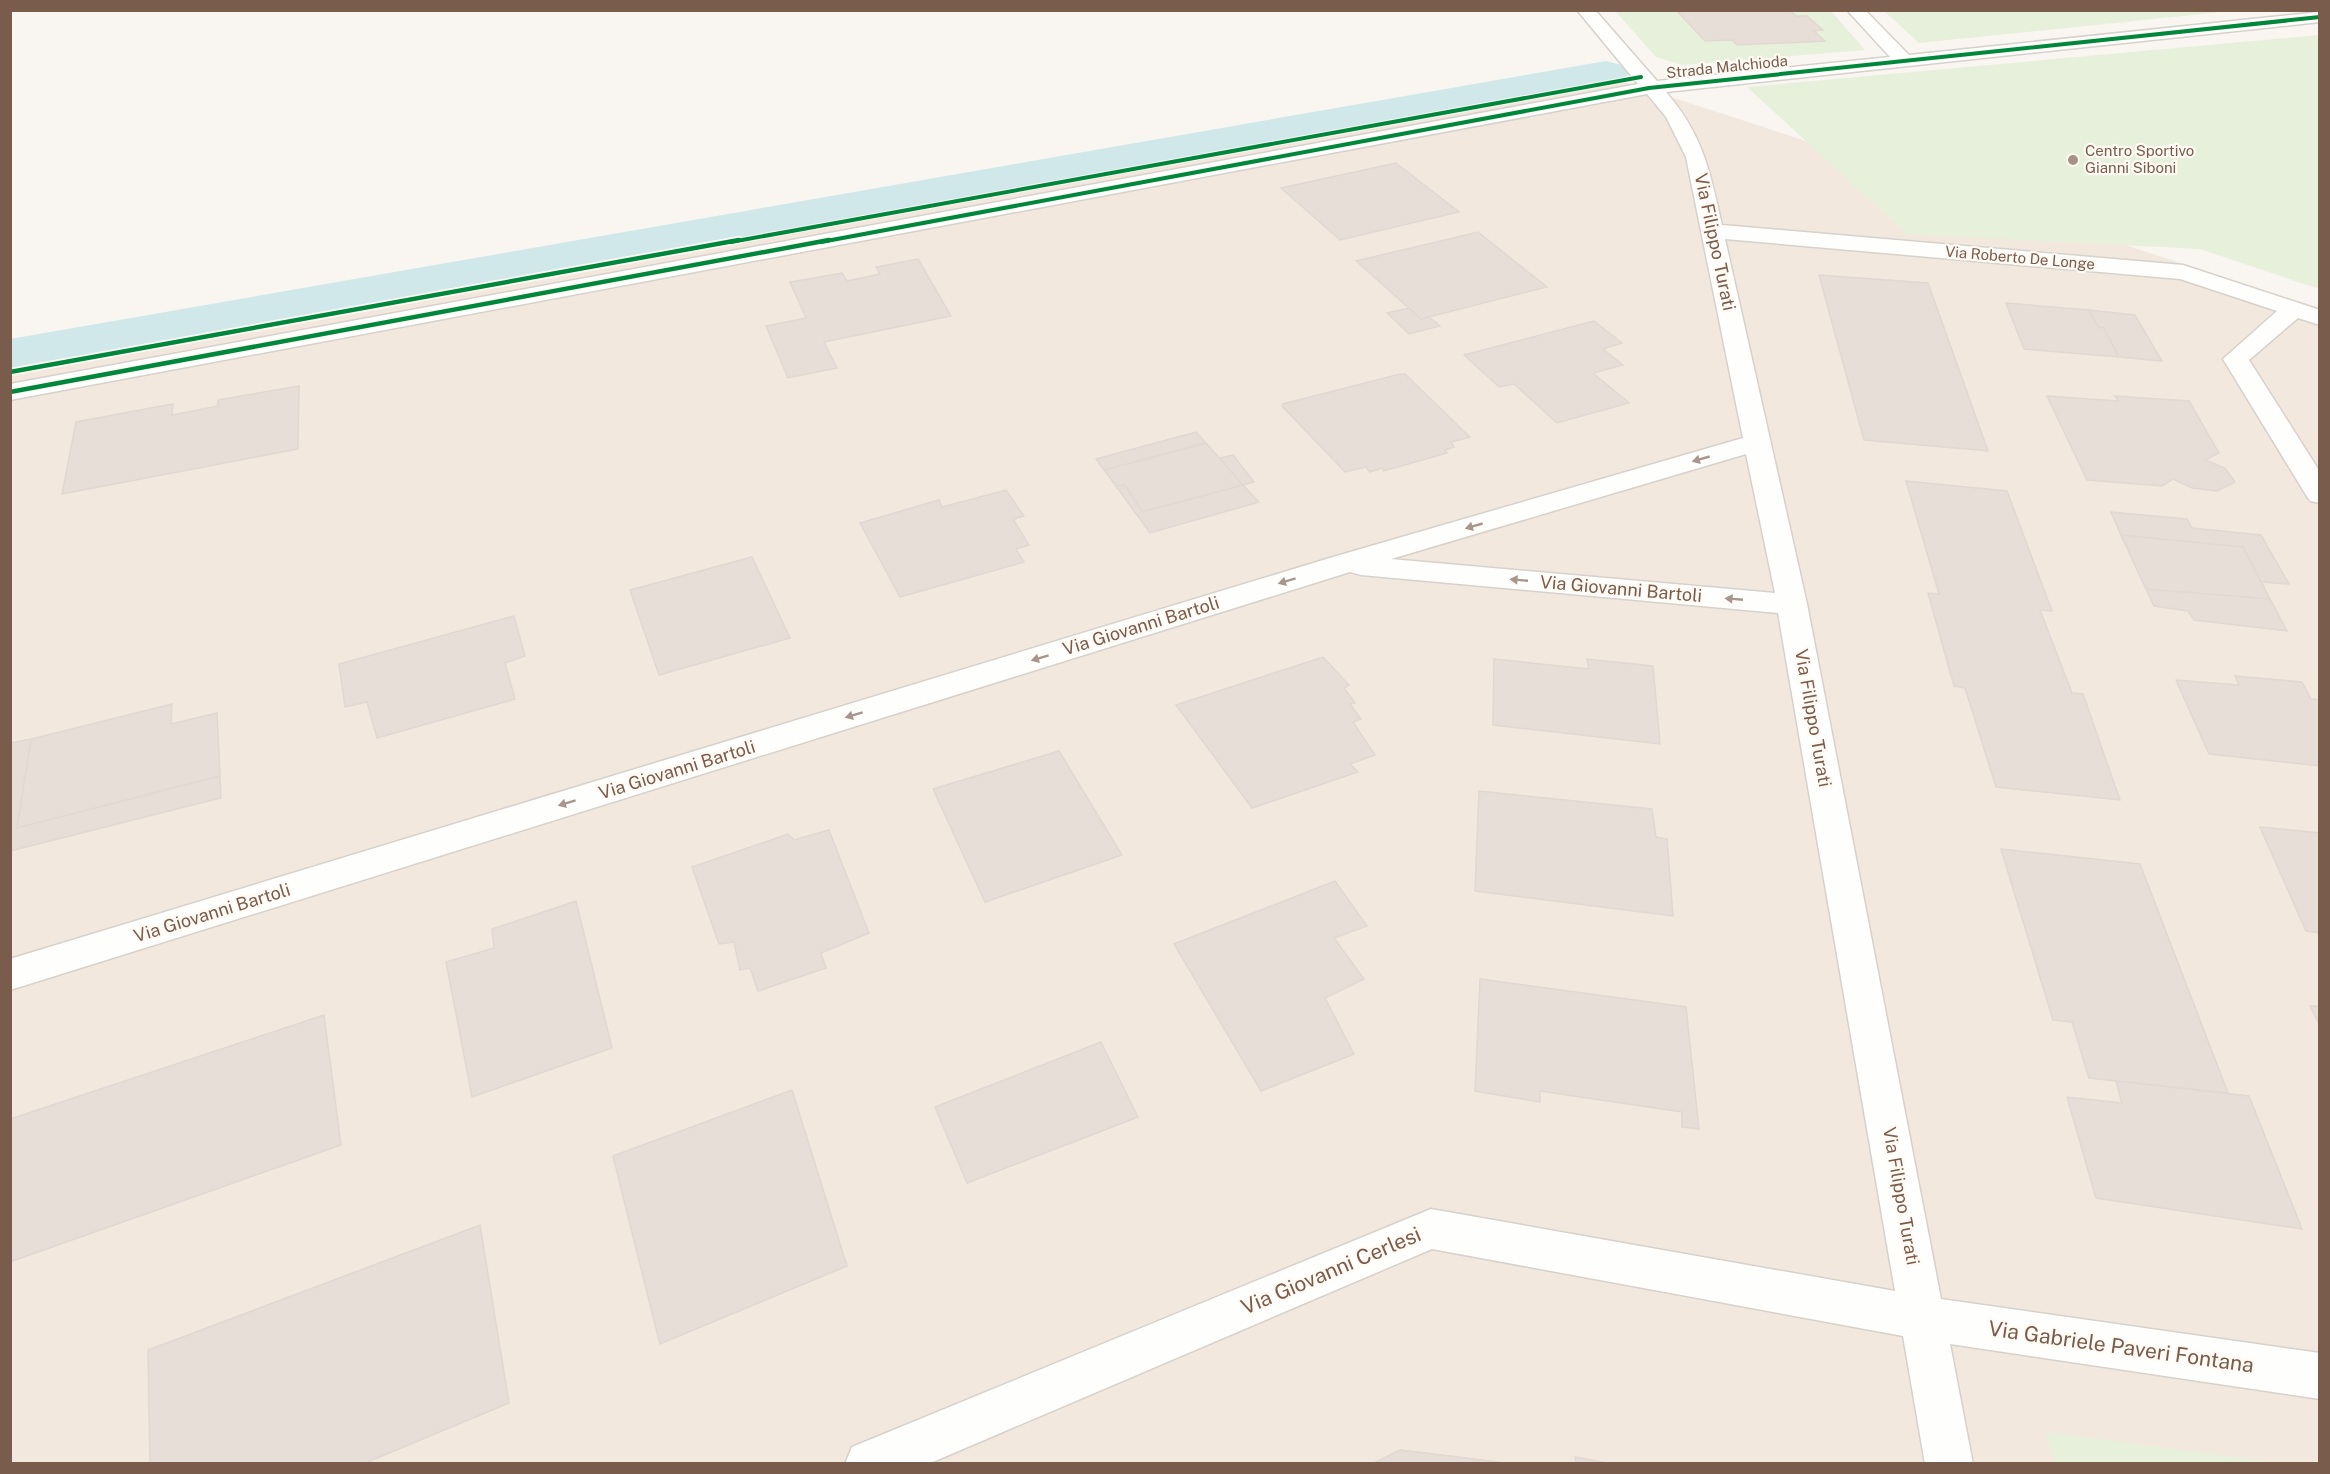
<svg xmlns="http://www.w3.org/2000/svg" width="2330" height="1474" font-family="'Public Sans',sans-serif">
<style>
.residential{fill:#f2e8de}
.green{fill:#e7f0db}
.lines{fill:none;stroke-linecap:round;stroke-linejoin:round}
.canal{fill:#d0e8ea;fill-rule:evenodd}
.building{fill:#e6ded7;stroke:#e2d8d2;stroke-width:1.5}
.minor-casing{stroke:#d7d1cb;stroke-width:3}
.minor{fill:#fefefd;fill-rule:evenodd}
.cycleway-far1-casing{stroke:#fffaf3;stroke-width:6}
.cycleway-casing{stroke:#fffaf3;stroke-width:8}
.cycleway-far1{stroke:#00873e;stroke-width:4}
.cycleway{stroke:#00873e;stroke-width:4.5}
.oneway{fill:#a8958b}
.poi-dot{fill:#a69286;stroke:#fffaf3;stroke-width:2}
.labels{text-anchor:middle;stroke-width:4.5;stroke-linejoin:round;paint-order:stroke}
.far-street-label{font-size:15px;fill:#7a5c4d;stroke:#fffaf3}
.far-poi-label{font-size:15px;fill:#7a5c4d;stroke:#fffaf3;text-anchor:start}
.street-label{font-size:18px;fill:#7a5c4d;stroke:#fffaf3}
.near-street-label{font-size:21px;fill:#7a5c4d;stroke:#fffaf3}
</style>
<rect width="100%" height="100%" fill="#f9f5f0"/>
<path class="residential" d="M1597,73L2319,308V1463L11,1464V361Z"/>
<path class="green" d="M1615,11H1831L1865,50L1682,65L1656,57Z
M1884,11H2231L1919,43Z
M2319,35V289L2200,249L1907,234L1747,87Z
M2046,1432L2279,1463H2054Z"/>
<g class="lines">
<path class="canal" d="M1606,61L1621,65L1628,74L1621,83L10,373V339Z"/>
</g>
<path class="building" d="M1676,10H1790L1796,16H1807L1823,30L1814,31L1825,41L1737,45L1732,40L1705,41Z
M1396,163L1459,212L1340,240L1281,188Z
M1478,232L1547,287L1421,319L1356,261Z
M918,259L951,316L824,342L837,368L788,378L766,326L806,318L790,282L842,273L847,281L880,274L876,267Z
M1819,275L1928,283L1988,451L1864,440Z
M2006,303L2089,310L2099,328L2103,327L2119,357L2024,349Z
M1409,308L1421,319L1429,317L1440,326L1409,334L1387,313Z
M2089,310L2135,315L2162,361L2119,357L2103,327L2099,328Z
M1594,321L1622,343L1603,349L1623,365L1593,373L1629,403L1557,423L1514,384L1499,387L1464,355Z
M1400,374H1405L1470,437L1451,442L1454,447L1445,450L1447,453L1384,471L1382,468L1370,472L1366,467L1345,472L1282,406L1283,404Z
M299,386L298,449L62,494L76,422L173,404L172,415L218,406V400Z
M2047,396L2118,401L2115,396L2189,401L2219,453L2205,460L2225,468L2235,482L2217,491L2192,488L2173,479L2162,486L2087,480Z
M1196,432L1206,443L1104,470L1096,459Z
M1206,443L1243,485L1142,512L1125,485L1116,486L1104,470Z
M1233,455L1254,482L1243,485L1220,458Z
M1906,481L2007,491L2052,611L2040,610L2072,693L2083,694L2120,800L1996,787L1965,688L1954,686L1928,593L1939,594Z
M1125,485L1142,512L1243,485L1259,502L1150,533L1116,486Z
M1006,490L1024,516L1013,519L1029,545L1016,549L1024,562L900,597L860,523L939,500L942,507Z
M2111,512L2187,519L2192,528L2261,535L2289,584L2261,582L2243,547L2121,535Z
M2121,535L2243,547L2270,599L2146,589Z
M752,557L790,638L659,675L630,590Z
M2146,589L2270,599L2287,631L2194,620L2188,611L2154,606Z
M514,616L525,656L505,663L515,699L377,738L367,702L345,707L339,664Z
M1323,657L1349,685L1344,688L1355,703L1350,704L1361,719L1353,722L1375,755L1350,764L1358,772L1252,808L1176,705Z
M1494,659L1589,669L1587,659L1653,666L1660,744L1493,725Z
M2235,676L2302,682L2311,699L2320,700V766L2209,754L2176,680L2239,685Z
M172,704L171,724L217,713L220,776L17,828L31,739Z
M31,739L17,828L220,776L221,798L10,851V743Z
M1059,751L1122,855L985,902L933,789Z
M1479,791L1652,809L1656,837L1667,839L1673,916L1475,891Z
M2260,827L2320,833V933L2306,931Z
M829,830L869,933L821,953L826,968L758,991L750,968L740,970L734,942L719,944L692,867L788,834L794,840Z
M2001,849L2140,864L2228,1093L2089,1078L2072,1022L2053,1020Z
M1335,881L1367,926L1334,938L1364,979L1325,998L1354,1054L1261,1091L1174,944Z
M576,901L612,1048L472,1097L446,962L494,948L492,929Z
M1480,979L1686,1007L1699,1129L1682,1127V1112L1540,1091V1102L1475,1091Z
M2310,1006H2320V1026Z
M324,1015L341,1145L10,1262V1119Z
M1101,1042L1138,1117L967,1183L935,1107Z
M2116,1081L2249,1096L2302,1229L2096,1198L2067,1097L2122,1103Z
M792,1090L847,1266L660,1344L613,1156Z
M480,1225L509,1403L363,1464H150L148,1350Z
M1400,1450L1442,1455L1513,1464H1372Z
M1575,1457L1612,1464H1576Z"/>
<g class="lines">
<g class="minor-casing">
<path id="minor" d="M1577,10H1595L1657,81L1890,57L1847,10H1865L1909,55L2320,12V22L1666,92C1703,135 1710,171 1722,225L2183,265L2320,310V325L2298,318L2249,360L2320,472V503L2310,501L2306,495L2223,359L2277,311L2180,279L1725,239L1807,604L1941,1299L2320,1353V1399L1950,1344L1973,1464H1925L1903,1336L1432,1249L928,1464H845L852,1447L1431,1209L1895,1291L1778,613L1361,575L1350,572L10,990V959L1333,557L1743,438L1686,157L1666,117L1647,94L10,400V384L1638,84ZM1746,454L1775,593L1391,559Z"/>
</g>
<use href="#minor" class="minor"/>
<g class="cycleway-far1-casing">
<path id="cycleway-far1" d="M731,242L1641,77
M821,242L1649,88L2320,17"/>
</g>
<g class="cycleway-casing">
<path id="cycleway" d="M10,372L739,240
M10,392L829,240"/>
</g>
<use href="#cycleway-far1" class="cycleway-far1"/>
<use href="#cycleway" class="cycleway"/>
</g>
<defs><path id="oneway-solid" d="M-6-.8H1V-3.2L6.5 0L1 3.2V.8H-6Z" transform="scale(1.5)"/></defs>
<g class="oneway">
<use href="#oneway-solid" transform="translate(1701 459) rotate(164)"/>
<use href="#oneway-solid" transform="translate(1474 526) rotate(164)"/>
<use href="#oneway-solid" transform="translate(1519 580) rotate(-175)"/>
<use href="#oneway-solid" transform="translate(1287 581) rotate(163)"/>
<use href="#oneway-solid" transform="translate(1734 599) rotate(-175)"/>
<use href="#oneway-solid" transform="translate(1040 658) rotate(163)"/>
<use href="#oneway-solid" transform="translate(854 715) rotate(163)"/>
<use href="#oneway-solid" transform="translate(567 803) rotate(163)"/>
</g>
<circle class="poi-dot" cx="2073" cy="160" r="6"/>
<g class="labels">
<g class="far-street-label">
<text transform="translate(1727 67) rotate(-6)" y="5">Strada Malchioda</text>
<text transform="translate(2020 258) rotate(5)" y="5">Via Roberto De Longe</text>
</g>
<g class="far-poi-label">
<text x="2085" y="156">Centro Sportivo<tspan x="2085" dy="17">Gianni Siboni</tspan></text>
</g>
<g class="street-label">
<text transform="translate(1715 242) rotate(78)" y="6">Via Filippo Turati</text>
<text transform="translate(1621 589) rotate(5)" y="6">Via Giovanni Bartoli</text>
<text transform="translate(1141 626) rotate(-17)" y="6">Via Giovanni Bartoli</text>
<text transform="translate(1813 718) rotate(80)" y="6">Via Filippo Turati</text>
<text transform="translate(677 770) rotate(-17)" y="6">Via Giovanni Bartoli</text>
<text transform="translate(212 913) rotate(-17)" y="6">Via Giovanni Bartoli</text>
<text transform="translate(1901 1196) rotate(80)" y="6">Via Filippo Turati</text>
</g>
<g class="near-street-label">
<text transform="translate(1331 1271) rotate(-23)" y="7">Via Giovanni Cerlesi</text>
<text transform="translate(2121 1347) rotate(8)" y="7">Via Gabriele Paveri Fontana</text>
</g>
</g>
<rect width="2330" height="1474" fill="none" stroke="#7a5c4d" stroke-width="24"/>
</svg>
